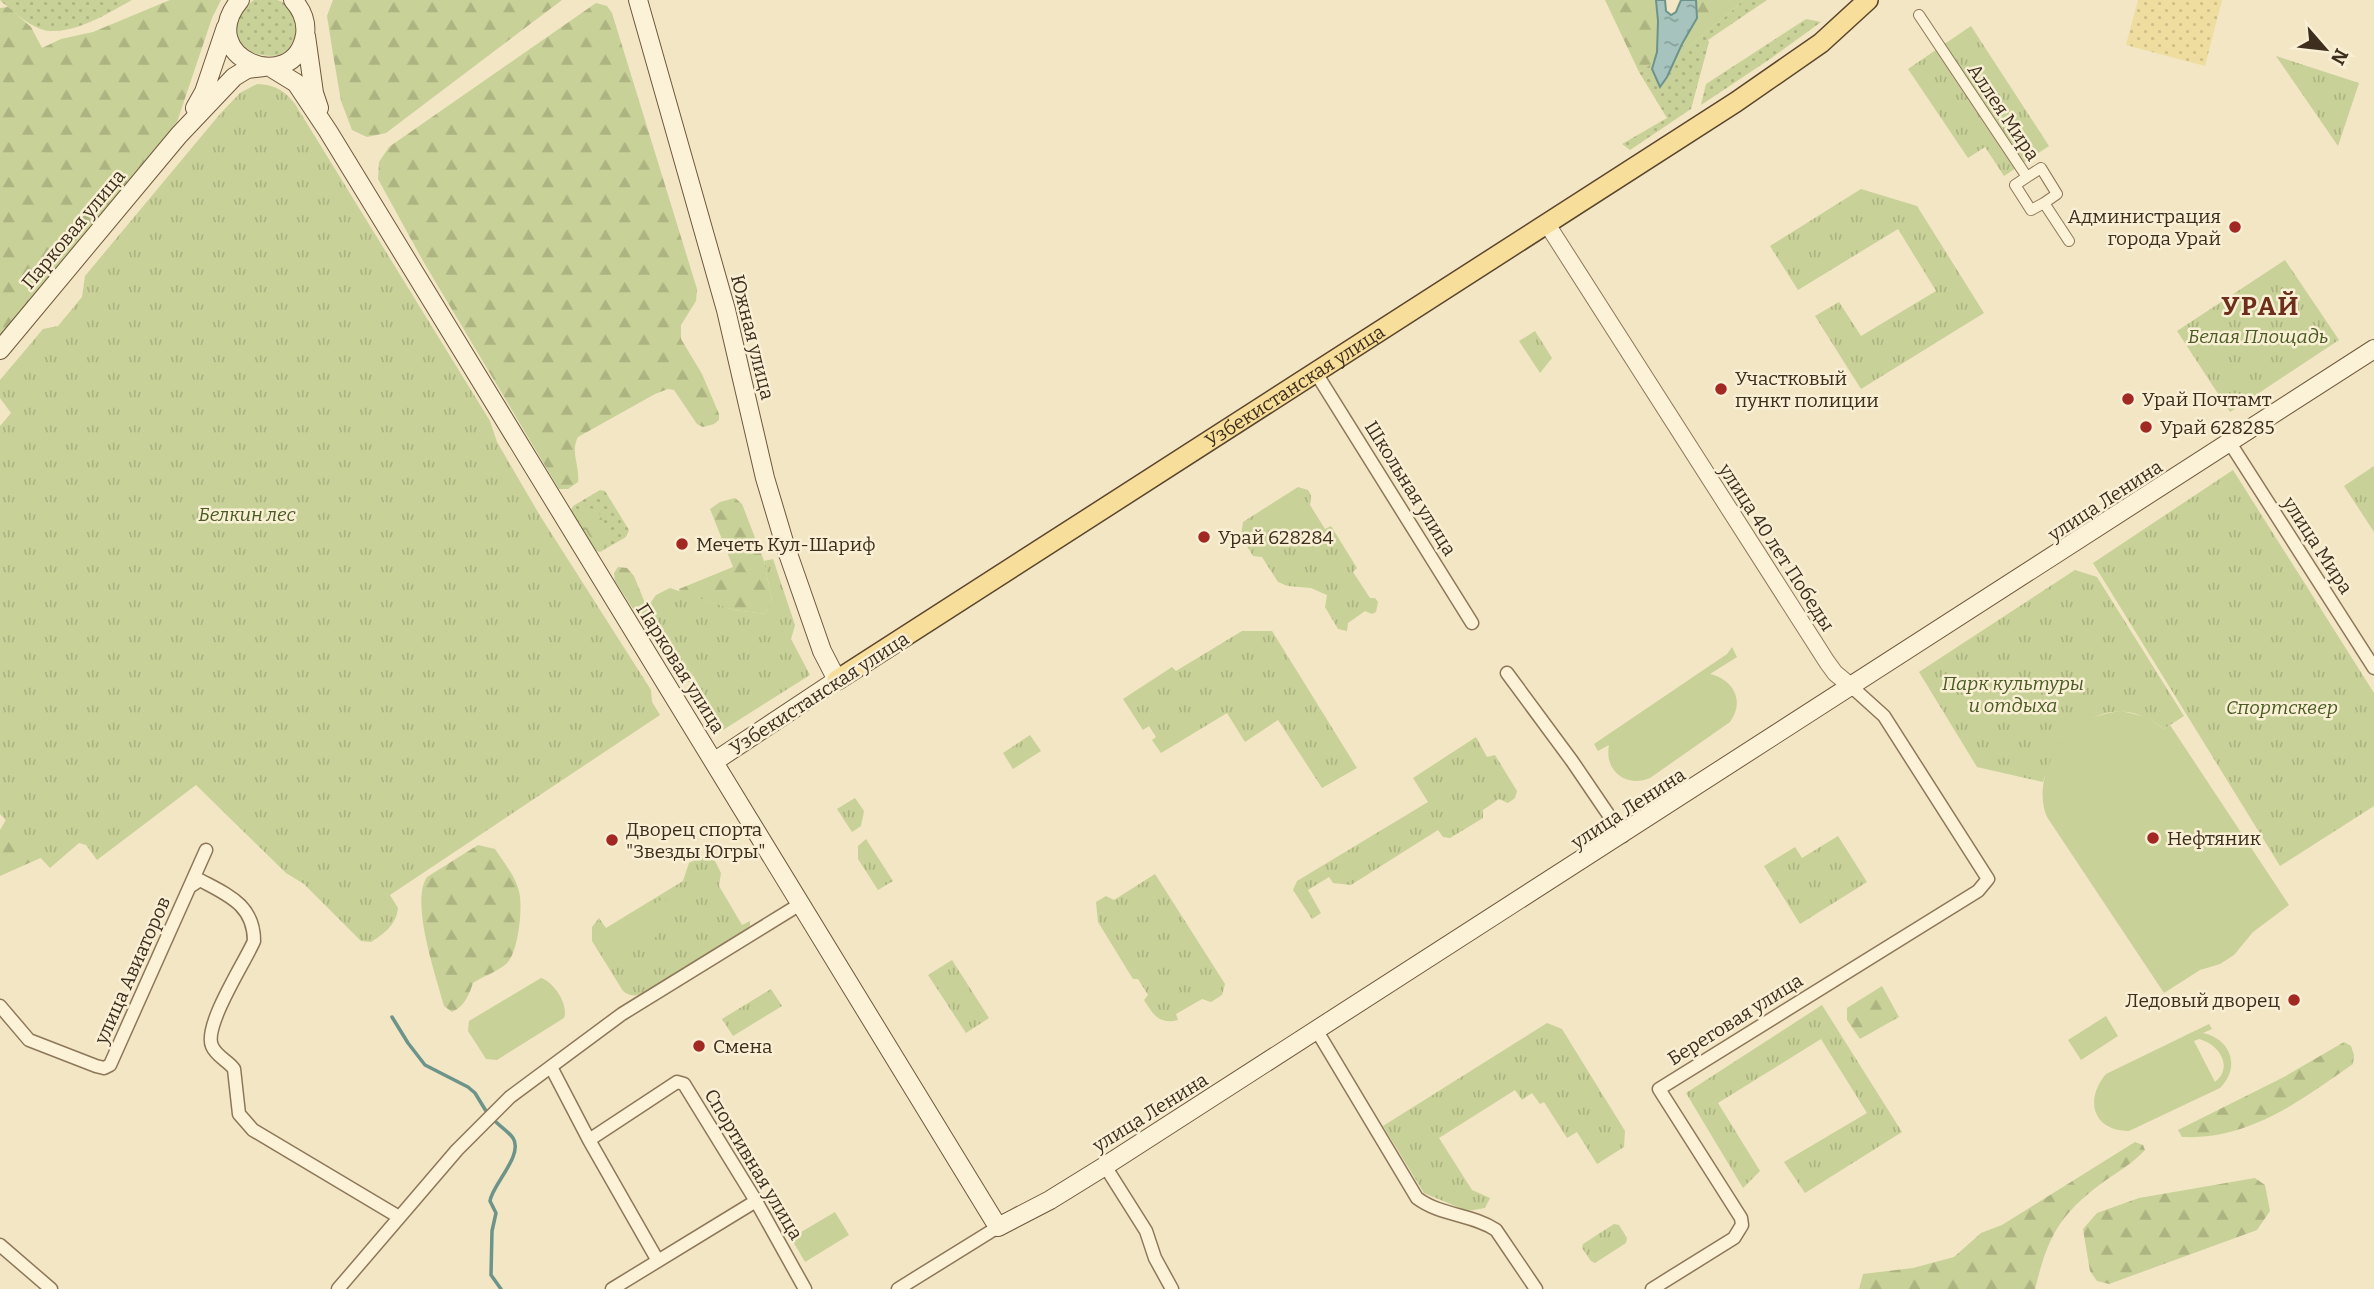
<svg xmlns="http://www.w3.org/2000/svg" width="2374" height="1289" font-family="Bitter,serif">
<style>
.grass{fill:url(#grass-dots)}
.forest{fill:url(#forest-firs)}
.sand{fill:url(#sand-dots)}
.park{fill:url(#park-tufts)}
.pitch{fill:#c8d197;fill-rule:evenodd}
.water{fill:url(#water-ripples);stroke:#6c948b;stroke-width:2}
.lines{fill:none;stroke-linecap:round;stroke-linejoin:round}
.stream{stroke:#6c948b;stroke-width:3.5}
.pedestrian-casing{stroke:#8e7759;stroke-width:12}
.minor-casing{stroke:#8e7759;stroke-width:15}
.tertiary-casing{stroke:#8e7759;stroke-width:18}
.secondary-casing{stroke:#70583c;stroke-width:20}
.primary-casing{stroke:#5b452d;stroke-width:22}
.pedestrian{stroke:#fbf2d8;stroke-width:10}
.minor{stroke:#fbf2d8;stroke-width:12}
.tertiary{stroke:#fbf2d8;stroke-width:16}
.secondary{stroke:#fbf2d8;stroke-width:18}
.primary{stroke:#f7de9a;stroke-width:19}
.poi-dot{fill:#a22824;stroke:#f8efd4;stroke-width:2.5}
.labels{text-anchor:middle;stroke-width:5;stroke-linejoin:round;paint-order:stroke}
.street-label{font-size:19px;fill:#3d2e1e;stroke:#f8efd4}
.poi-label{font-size:19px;fill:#3d2e1e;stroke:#f8efd4;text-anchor:start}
.park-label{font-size:19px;font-style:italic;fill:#4a5b23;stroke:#f8efd4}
.district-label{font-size:26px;font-weight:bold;letter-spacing:2px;fill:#6d2e1a;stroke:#f8efd4}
</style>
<defs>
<pattern id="grass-dots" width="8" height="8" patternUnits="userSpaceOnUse" patternTransform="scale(1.75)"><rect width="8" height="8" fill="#c8d197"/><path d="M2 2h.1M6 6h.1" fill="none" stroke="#adb482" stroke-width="1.8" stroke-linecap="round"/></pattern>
<pattern id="forest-firs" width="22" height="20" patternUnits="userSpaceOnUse" patternTransform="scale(1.75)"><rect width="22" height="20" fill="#c8d197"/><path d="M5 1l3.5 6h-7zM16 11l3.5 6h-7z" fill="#adb482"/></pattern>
<pattern id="sand-dots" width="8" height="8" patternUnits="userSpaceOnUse" patternTransform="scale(1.75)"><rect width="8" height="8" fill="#efdd9f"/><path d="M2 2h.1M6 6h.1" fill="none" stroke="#cebe88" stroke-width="1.8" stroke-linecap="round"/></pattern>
<pattern id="park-tufts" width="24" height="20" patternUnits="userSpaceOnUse" patternTransform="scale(1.75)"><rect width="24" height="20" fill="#c8d197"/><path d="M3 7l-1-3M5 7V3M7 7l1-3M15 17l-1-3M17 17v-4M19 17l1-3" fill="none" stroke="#adb482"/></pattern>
<pattern id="water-ripples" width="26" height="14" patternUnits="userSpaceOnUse" patternTransform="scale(1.75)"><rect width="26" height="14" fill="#a6c4bd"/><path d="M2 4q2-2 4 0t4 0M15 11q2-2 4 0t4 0" fill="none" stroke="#88a099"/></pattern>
</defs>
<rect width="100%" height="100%" fill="#f2e6c4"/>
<path class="grass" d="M0,0H132C108,13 79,32 50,31C33,30 12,11 0,0Z
M254,0C261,0 270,0 277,0C302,6 301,41 283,54C242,65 217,24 254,0Z
M1743,0H1767L1708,40L1709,42L1691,109L1630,150L1622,144L1667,118L1639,72L1653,62L1652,69L1662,86L1682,44L1686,47C1695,45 1700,36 1708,30C1721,20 1732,12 1743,0Z
M1806,19L1821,22L1770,59L1701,105L1706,84Z
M600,490L605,491L629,530L626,537L600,552L594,550L571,510L573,506Z"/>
<path class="forest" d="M170,0H221L212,18L177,122L0,336V8L8,7L31,27L42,48L61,39L93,32Z
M333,0H562L386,133L367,137L352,130L341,101L333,54L327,16Z
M1605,0H1656C1658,15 1662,49 1653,62C1650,66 1643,69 1639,72Z
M1696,0H1743C1732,12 1721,20 1708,30C1700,36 1695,45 1685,48L1682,44L1697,18Z
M596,3L607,6L612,13L697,289L696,301L681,325V339L702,374L719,414V420L714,424L703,427L697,424L674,390L668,389L655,394L578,437C570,452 580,466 578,482L568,489H559L423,261L378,179L379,162L389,147Z
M735,498L742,504L764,561L772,601L765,614L734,610L680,592L679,589L733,567L710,509L720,502Z
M590,508L598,511L611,537L610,543L605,548C591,544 585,528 579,516L582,509Z
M618,567L627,568L634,576L647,608L693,675L692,681L687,682L677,677L615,581L614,573Z
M10,813L65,847L0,876V830Z
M478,845L495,849C504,863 518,879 520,897C522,912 518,954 506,964C497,972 483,976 473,983C469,995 464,1007 452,1012L444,1006C436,976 410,902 427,877Z
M1882,986L1899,1017L1860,1039L1847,1020V1008Z
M2344,1042L2351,1046L2354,1055L2353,1064C2301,1100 2250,1140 2182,1137L2178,1130L2284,1077Z
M2135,1142L2143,1145L2145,1150C2132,1164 2117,1172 2102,1183C2058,1216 2048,1237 2035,1289H1859L1863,1274L1913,1268L1954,1257L1981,1233L2002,1225Z
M2255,1178L2265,1185L2270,1211L2257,1230L2109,1284L2097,1281L2090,1271L2083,1229L2097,1213L2139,1198Z"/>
<path class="sand" d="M2138,0H2222L2205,66L2126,45Z"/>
<path class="park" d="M1971,26L2049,146L2004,176L1985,147L1968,158L1908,69Z
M2276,56L2359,83L2338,146Z
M257,84C275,85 284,90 295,104L490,421L497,442L539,514L651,690L652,702L660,715L390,895L398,908C396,925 385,933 371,942L361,941L304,884L286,873L196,785L97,860L86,845L79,843L50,868L0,814V426L11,413L0,398V380L43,329L58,326L82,297L85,276L220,114L240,93Z
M1861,189L1917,206L1984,313L1861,389L1815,316L1839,302L1861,336L1936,291L1898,229L1798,290L1770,246Z
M2285,260L2339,340L2230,412L2177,331Z
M1535,331L1552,358L1540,373L1519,341Z
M2374,466V532L2344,486Z
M2233,470L2374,693V806L2280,866L2093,563Z
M1298,487L1308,490L1311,495L1310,505L1325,529L1331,526L1357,568L1353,572L1370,598H1375L1378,602L1376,612L1372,614L1365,611L1348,623L1347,631L1338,629L1325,607L1327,595L1311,588L1288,586L1278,582L1262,557L1253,556L1241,536L1243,522Z
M773,559L795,625L791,639L810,675L723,730L693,675L647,608L656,595L670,588L734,610L765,614L772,601L764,561Z
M2075,570L2097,577L2184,716L2164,729C2112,687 2060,727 2043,782L1977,767L1919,672Z
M1242,631H1272L1357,768L1322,788L1278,720L1245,742L1227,713L1161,753L1152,740L1156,737L1149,726L1143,730L1123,699L1172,667L1176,671Z
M1030,735L1041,751L1013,769L1003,753Z
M1476,737L1487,757L1495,755L1517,791L1515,798L1508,803L1499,799L1483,810V818L1450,838L1443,837L1438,830L1351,885L1333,883L1329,877L1308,890L1321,913L1312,919L1293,890L1297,881L1428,802L1413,778Z
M855,798L864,811L861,826L852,832L837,809Z
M1838,836L1867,882L1800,924L1764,866L1795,847L1802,858Z
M866,839L893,881L878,890L858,859V846Z
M701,857L715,861L721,873L719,886L742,925L750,921V926L644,993C636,997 629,996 623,991L592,941V927L599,918L606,928L683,881L689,863Z
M1155,874L1225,984L1222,995L1211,1002L1202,999L1176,1014L1178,1020C1159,1025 1153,1014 1144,1000L1148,995L1138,979H1133L1098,922L1096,902L1106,896L1114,900Z
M952,960L989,1018L966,1033L928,975Z
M771,989L782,1006L733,1036L722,1019Z
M1822,1005L1902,1132L1805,1193L1784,1162L1867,1113L1821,1039L1718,1103L1760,1171L1743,1188L1686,1093Z
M1547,1023L1562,1029L1625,1131L1624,1147L1597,1164L1577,1132L1567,1138L1544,1102L1540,1104L1532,1093L1522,1100L1515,1090L1439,1138L1472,1190L1490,1198L1485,1208L1467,1211L1424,1193L1383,1126Z
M1614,1224L1619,1225L1627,1238L1626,1243L1595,1263L1591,1261L1582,1248L1583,1244Z"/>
<path class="pitch" d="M1292,507L1308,533L1289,546L1272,520Z
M1732,647L1737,657L1710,674C1734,680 1745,701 1730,722L1650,778C1626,788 1604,771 1609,745L1598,751L1594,744L1727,654Z
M2121,711L2147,717L2164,729L2170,725L2289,905L2253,932L2234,955L2220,964L2200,970L2164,993L2047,817C2033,785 2054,739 2084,722C2096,715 2108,713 2121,711Z
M664,898L674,914L657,936L619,959L603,936Z
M541,978C554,982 569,1005 564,1018L497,1060L486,1059L468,1031L469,1021Z
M2106,1016L2118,1036L2081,1060L2068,1040Z
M2209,1024L2212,1029L2203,1033C2231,1039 2241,1067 2220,1088L2129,1131C2093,1131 2084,1100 2106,1074ZM2199,1039C2219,1044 2234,1067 2215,1082L2194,1041Z
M835,1212L849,1235L805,1262L791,1238Z"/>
<path class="water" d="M1656,0H1665L1666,11L1671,15L1676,12L1681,0H1696L1697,18L1682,44L1667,77L1660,87L1652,69L1657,52L1658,21Z"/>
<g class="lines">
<path class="stream" d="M392,1017L408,1043L425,1065L468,1087L475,1093L486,1111
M496,1122C501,1127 509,1132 513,1138C524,1155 492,1185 490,1201L496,1213L492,1231L491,1275L501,1289"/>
<g class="pedestrian-casing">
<path id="pedestrian" d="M1919,15L2027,177L2015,185L2031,210L2044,203L2069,241
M2027,177L2041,168L2057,194L2044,203"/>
</g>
<g class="minor-casing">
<path id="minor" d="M1316,373L1472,623
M2230,443L2374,668
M1507,673L1572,761L1623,836
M191,886L200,880C228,895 254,905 254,941C245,962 203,1026 212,1046C216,1056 228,1061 234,1069L239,1114L253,1130L399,1217
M0,1006L29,1040L96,1066L104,1068L110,1065L206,850
M1317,1031L1417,1198C1441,1216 1472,1214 1496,1230L1536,1289
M551,1067L589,1140L658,1261
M589,1140L677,1082L684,1084L756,1201L805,1289
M1105,1166L1146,1231L1155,1258L1172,1289
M0,1245L51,1289
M338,1289L457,1150L510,1097L622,1014L802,903
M612,1289L756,1201
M898,1289L998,1227
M1652,1289L1734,1238L1742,1225L1741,1218L1659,1089L1978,891L1988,879L1884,716L1853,688"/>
</g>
<g class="tertiary-casing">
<path id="tertiary" d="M1547,224L1827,662L1835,673L1853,688"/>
</g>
<g class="secondary-casing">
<path id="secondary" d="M240,0C192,57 294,98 305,35C307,21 302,10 293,0
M638,0L726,310L765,478L785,545L822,651L837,680L715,761
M306,36L314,93L319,108
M270,67L296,83L328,131L998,1227L1050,1200L1105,1166C1529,896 1952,624 2374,349
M195,108L204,92L226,27
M0,350L179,135L234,77L247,69L264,67"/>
</g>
<g class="primary-casing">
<g id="primary">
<path id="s1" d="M837,680L1736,102L1821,43L1868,0"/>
</g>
</g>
<use href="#pedestrian" class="pedestrian"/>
<use href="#minor" class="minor"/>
<use href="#tertiary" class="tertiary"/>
<use href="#secondary" class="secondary"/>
<use href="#primary" class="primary"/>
</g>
<g class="poi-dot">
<circle cx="2235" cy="227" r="7"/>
<circle cx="1721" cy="389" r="7"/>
<circle cx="2128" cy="399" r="7"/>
<circle cx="2146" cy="427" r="7"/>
<circle cx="1204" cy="537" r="7"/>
<circle cx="682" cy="544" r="7"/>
<circle cx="2153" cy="838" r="7"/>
<circle cx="612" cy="840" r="7"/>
<circle cx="2294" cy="1000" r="7"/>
<circle cx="699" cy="1046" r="7"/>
</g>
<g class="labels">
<g class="street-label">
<text transform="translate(2004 112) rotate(56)" y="7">Аллея Мира</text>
<text transform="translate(73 229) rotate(-50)" y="7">Парковая улица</text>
<text transform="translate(753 337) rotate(76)" y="7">Южная улица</text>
<text dy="7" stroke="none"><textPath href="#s1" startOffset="544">Узбекистанская улица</textPath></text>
<text transform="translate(1411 488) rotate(58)" y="7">Школьная улица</text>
<text transform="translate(2105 500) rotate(-33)" y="7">улица Ленина</text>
<text transform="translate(2318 545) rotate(57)" y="7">улица Мира</text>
<text transform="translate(1777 547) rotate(57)" y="7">улица 40 лет Победы</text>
<text transform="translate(681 668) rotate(58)" y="7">Парковая улица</text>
<text transform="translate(819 693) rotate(-33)" y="7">Узбекистанская улица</text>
<text transform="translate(1628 808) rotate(-33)" y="7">улица Ленина</text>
<text transform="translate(132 970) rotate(-66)" y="7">улица Авиаторов</text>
<text transform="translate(1735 1019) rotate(-32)" y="7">Береговая улица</text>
<text transform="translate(1150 1112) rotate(-32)" y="7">улица Ленина</text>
<text transform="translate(754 1164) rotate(59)" y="7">Спортивная улица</text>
</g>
<g class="poi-label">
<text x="2221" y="223" text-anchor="end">Администрация<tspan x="2221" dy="22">города Урай</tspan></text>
<text x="1735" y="385">Участковый<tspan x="1735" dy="22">пункт полиции</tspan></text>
<text x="2142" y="406">Урай Почтамт</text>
<text x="2160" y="434">Урай 628285</text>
<text x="1218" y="544">Урай 628284</text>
<text x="696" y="551">Мечеть Кул-Шариф</text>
<text x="626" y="836">Дворец спорта<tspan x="626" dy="22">"Звезды Югры"</tspan></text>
<text x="2167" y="845">Нефтяник</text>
<text x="2280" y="1007" text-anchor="end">Ледовый дворец</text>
<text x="713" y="1053">Смена</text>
</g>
<g class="park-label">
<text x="2258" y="343">Белая Площадь</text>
<text x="247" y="521">Белкин лес</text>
<text x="2013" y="690">Парк культуры<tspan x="2013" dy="22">и отдыха</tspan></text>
<text x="2282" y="714">Спортсквер</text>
</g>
<g class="district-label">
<text x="2261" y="315">УРАЙ</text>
</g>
</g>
<g transform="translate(2325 49) rotate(118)" stroke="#f8efd4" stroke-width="5" paint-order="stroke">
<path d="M0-5L12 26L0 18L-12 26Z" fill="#3d2e1e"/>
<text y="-10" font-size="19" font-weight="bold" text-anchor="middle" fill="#3d2e1e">N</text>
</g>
</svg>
